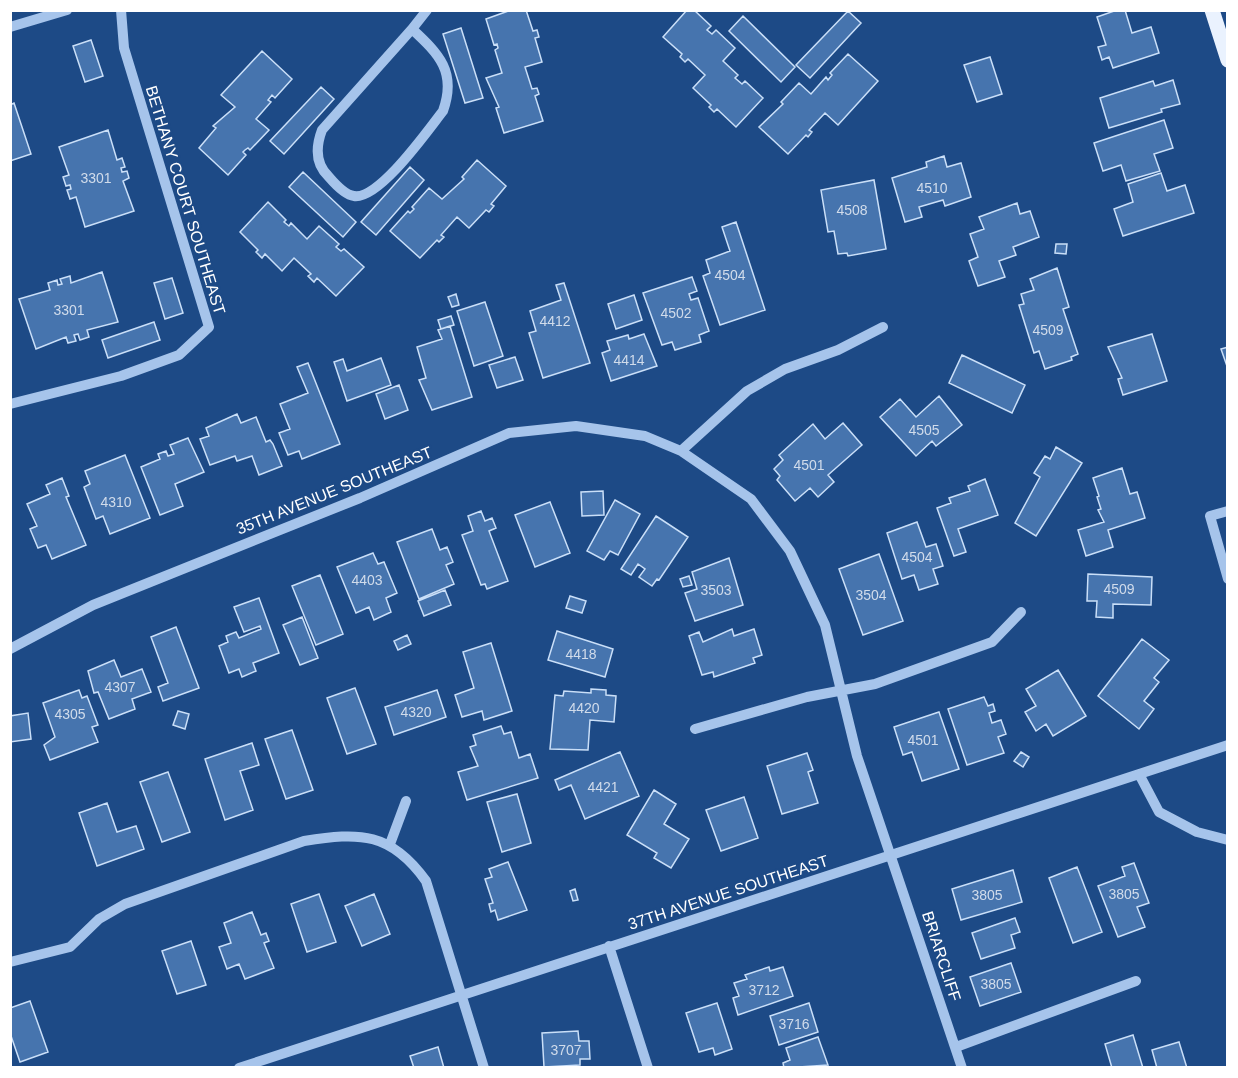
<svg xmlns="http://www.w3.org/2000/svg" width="1238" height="1078" font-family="Arial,sans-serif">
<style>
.building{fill:#4674ae;stroke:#cadff8;stroke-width:1.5}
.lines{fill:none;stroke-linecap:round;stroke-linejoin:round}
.minor{stroke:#a6c4eb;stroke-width:10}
.major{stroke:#eaf2fe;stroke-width:15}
.labels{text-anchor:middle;stroke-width:4.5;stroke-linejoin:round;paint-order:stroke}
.number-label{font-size:14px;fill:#d1dceb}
.street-label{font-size:16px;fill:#fff;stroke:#1d4a86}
</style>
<rect width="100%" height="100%" fill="#1d4a86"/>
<path class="building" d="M511,10H526L533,31L537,30L539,37L535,38L542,62L525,67L532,89L537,88L539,94L535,96L543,121L504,133L496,108L499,107L486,78L502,73L495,50L498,48L497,44L494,45L486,19Z
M687,10H694L711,26L707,30L712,34L716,30L735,48L723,61L738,75L735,78L742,84L745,81L763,98L736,127L717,109L714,112L709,107L711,105L693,88L705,75L688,59L685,62L680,57L682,54L663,37Z
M1117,10H1125L1132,33L1151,27L1159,53L1113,68L1109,57L1102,60L1098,47L1106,45L1097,17Z
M848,11L861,23L810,78L796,65Z
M743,16L795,67L781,82L729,31Z
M461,28L483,98L465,103L443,34Z
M91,40L103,76L85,82L73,46Z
M262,51L292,79L275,98L272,95L268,100L271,102L256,119L269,130L250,150L248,148L245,150L243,152L246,155L228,175L199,148L216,128L213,126L235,107L221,95Z
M848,54L878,81L838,125L825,113L809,130L812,132L808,137L806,135L788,154L759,127L783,104L781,102L799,83L811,94L826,77L828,80L832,75L830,73Z
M990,57L1002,94L977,102L964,65Z
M1173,80L1180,104L1161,109L1162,112L1109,128L1100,98L1153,81L1155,86Z
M321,87L334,99L284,154L270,141Z
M14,103L31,154L10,161V105Z
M1164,120L1173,148L1154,154L1160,171L1126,181L1121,165L1103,171L1094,143Z
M108,130L117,160L122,158L125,167L121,168L122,172L127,171L129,178L123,181L134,211L85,227L76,197L70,199L67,190L71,189L70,185L66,186L63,177L69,175L59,147Z
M944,156L947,167L961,163L971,197L945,206L943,200L919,207L922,217L905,222L892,178L927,167L926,162Z
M477,160L506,186L491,204L494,206L489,212L486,210L469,228L457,217L441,235L444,237L439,242L437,240L420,258L390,231L408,211L410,213L414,209L412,207L429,188L442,199L464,179L462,177Z
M410,167L424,180L376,235L361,222Z
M303,172L356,222L343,237L289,187Z
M1161,173L1167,191L1185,185L1194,213L1123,236L1114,209L1133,202L1128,184Z
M874,180L886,249L848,256L847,253L838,254L834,231L828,232L821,190Z
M268,202L286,220L284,222L289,226L291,223L307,239L319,226L339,244L336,247L341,251L344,249L364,267L336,296L317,278L314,282L308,276L311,274L294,258L282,271L265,254L262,258L256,252L258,250L240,232Z
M1017,203L1020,214L1030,211L1039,237L1013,247L1016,255L999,261L1005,277L978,286L969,261L978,257L970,234L984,229L979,217Z
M736,222L765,310L720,325L703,276L710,273L706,260L730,251L722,227Z
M1056,244H1067L1066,254L1055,253Z
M1057,268L1069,307L1063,309L1078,354L1071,357L1072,360L1045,369L1039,351L1034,353L1019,305L1024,304L1021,294L1034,290L1030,279Z
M102,272L118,322L87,330L89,337L80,340L78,334L74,335L76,341L68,343L66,337L36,349L19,299L50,290L48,283L57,280L58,285L62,284L60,279L70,276L71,283Z
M692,277L697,291L689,294L691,300L698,298L709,331L699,335L701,342L675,350L672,342L662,345L643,293Z
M172,278L183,313L165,319L154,283Z
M564,283L590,363L543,378L529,333L536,331L530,311L561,300L556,285Z
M456,294L459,305L452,307L448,297Z
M634,295L642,320L616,329L608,304Z
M485,302L503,356L474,366L457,311Z
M451,316L454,325L441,329L438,320Z
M154,322L160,340L108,358L102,340Z
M450,326L472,397L432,410L419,380L426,378L417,347L442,339L438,330Z
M644,334L657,366L611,381L602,353L610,350L607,341L628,335L629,339Z
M1152,334L1167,381L1123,395L1118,379L1122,378L1108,347Z
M1228,347V369L1221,349Z
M962,355L1025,385L1012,413L949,383Z
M515,357L523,380L497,388L489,365Z
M381,358L391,385L347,401L334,362L343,359L347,371Z
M308,363L340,444L302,459L299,451L288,455L279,433L290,429L280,404L308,393L297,367Z
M399,385L408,410L385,419L376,394Z
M939,396L962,425L936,446L932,441L916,456L880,417L900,399L916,417Z
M237,414L241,423L256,417L266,442L270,440L273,444L282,466L259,475L252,456L237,461L235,456L210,465L200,439L209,436L206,428Z
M843,423L862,445L828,475L834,482L818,497L810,488L795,501L777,480L780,476L774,469L783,460L779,455L813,424L825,439Z
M188,438L204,472L175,484L183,506L160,515L141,467L160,459L158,454L166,451L168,456L174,454L170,445Z
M1056,447L1082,463L1036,536L1015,523L1040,477L1034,473L1045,456L1050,459Z
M125,455L150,518L110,534L103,516L96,519L84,487L90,484L85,471Z
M1122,468L1130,494L1137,492L1145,518L1108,530L1113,547L1086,556L1078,530L1104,522L1098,510L1101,509L1097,497L1099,496L1093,478Z
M62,478L69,496L66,497L86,545L52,559L46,545L38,548L30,529L37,526L27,504L50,494L46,485Z
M985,479L998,515L958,529L966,552L954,556L937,508L951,503L949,498L970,491L968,486Z
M603,491L604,515L582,516L581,492Z
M615,500L640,514L618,555L610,551L604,560L587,551Z
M550,502L570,553L535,567L515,515Z
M481,511L485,521L492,518L496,528L489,531L508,581L487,589L485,584L481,585L462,535L473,531L468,516Z
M656,516L688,537L659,580L657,579L652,586L639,577L645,569L638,564L631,575L621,569Z
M917,522L926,547L936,544L943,566L933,569L938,584L919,590L914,575L902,579L887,533Z
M432,529L440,550L447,547L453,562L446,565L454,584L419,599L397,542Z
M373,553L378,564L384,562L397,593L386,598L391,612L374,620L369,607L356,613L337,567Z
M879,554L903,621L863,635L839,569Z
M729,558L743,605L695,621L685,593L697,589L692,572Z
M1088,574L1152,577L1151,605L1113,604V618L1096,617L1097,601H1087Z
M320,575L343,634L316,645L292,586Z
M689,576L692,585L683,587L680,579Z
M445,590L451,605L424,616L418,601Z
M570,596L586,601L582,613L566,608Z
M259,598L279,653L253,663L256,671L242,677L239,669L229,673L219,646L228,642L226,636L236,632L239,638L261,629L260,626L244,632L234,607Z
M302,617L318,658L300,665L283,625Z
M176,627L199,688L163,701L158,687L168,683L151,637Z
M732,629L734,636L754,629L762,655L753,658L755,663L714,677L713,672L702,675L689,636L699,632L703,642Z
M557,631L613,649L605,677L548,660Z
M407,635L411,644L398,650L394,641Z
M1142,639L1169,660L1154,678L1159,682L1144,701L1154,709L1139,729L1098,696Z
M491,643L512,711L484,720L482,711L462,717L455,695L474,688L463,652Z
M114,660L121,677L142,669L151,692L132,699L135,709L109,719L98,692L94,693L88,671Z
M1058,670L1086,716L1053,736L1046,724L1036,731L1025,712L1036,706L1026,689Z
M355,688L376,744L347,754L327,698Z
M591,689L606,690V695L616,696L614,722L590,720L588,750L550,749L555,695L563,696L564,691L591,693Z
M79,690L82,698L87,696L98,725L92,727L98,742L50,760L44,745L55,737L43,703Z
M437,690L446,717L394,735L385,707Z
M984,697L988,706L993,704L995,711L989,713L992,723L1001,720L1006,734L998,737L1004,753L967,765L948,709Z
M178,711L189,714L185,729L173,725Z
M939,712L959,769L922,781L912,752L903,755L894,727Z
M28,713L31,739L10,742V716Z
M501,726L504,734L511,732L519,758L530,754L538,778L467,800L458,772L478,766L470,747L476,745L473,735Z
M292,730L313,790L286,799L265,739Z
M252,743L259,765L240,771L253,810L225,820L205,759Z
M620,752L639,796L585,819L571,785L559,790L555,780Z
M1021,752L1029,757L1023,767L1014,761Z
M807,753L813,770L808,772L818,803L782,814L767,766Z
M168,772L190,832L162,842L140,782Z
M654,790L676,804L664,824L689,839L671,868L654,858L657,853L627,835Z
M517,794L531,843L502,852L487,802Z
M744,797L758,838L721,851L706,810Z
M107,803L117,832L136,826L144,849L97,866L79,813Z
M508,862L527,910L498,920L495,910L491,912L489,904L493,903L485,879L492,877L489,869Z
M1134,863L1149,903L1137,907L1145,927L1118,937L1098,886L1125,876L1122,867Z
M1077,867L1102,932L1073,943L1049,878Z
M1013,870L1022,902L961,920L952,889Z
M575,889L578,900L573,901L570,891Z
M319,894L336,942L307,952L291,904Z
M374,894L390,934L362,946L345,906Z
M252,912L261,935L266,933L269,941L264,943L274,968L245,979L239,964L227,969L219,947L231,943L224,923Z
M1015,918L1020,932L1011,935L1015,948L981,959L972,933Z
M191,941L206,985L177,994L162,951Z
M1011,963L1021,992L980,1006L970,977Z
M769,967L770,971L783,967L793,996L738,1015L733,998L739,996L734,983L747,979L745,975Z
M30,1001L48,1052L20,1062L10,1033V1008Z
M717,1003L732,1049L715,1055L713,1048L699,1052L686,1013Z
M809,1003L818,1032L779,1045L770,1016Z
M578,1031L579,1041H589L590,1059H580V1065L544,1067L542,1033Z
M1133,1035L1143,1068H1112L1105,1044Z
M818,1037L828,1065L784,1068L783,1063L790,1060L786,1048Z
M1179,1042L1187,1068H1157L1152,1050Z
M438,1047L444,1068H414L410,1056Z"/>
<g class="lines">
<path class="minor" d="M10,27L67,10
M412,29C439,54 457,72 443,111C428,130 379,200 354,196C345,195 335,184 329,177C315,164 316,146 322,130Z
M412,29L427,10
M10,404L121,376L179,355L209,327L124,48L121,10
M681,451L747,391L785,369L838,350L883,327
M1228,511L1210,516L1228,579
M10,649L93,605L360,498L509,433L576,426L645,436L681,451L751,499L790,551L825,625L857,756L962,1068
M695,729L807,697L875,684L992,642L1021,612
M1139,774L1159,812L1197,832L1228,840
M390,844L406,801
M609,946L648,1068
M10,962L70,947L99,919L125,904L304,841C360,832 391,832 426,881L484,1068
M956,1047L1136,981
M239,1068L1228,745"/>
<path class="major" d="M1212,10L1228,60"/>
</g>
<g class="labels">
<g class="number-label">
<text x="96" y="183">3301</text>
<text x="932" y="193">4510</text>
<text x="852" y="215">4508</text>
<text x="730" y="280">4504</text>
<text x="69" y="315">3301</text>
<text x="676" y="318">4502</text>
<text x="555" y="326">4412</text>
<text x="1048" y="335">4509</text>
<text x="629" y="365">4414</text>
<text x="924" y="435">4505</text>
<text x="809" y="470">4501</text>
<text x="116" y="507">4310</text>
<text x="917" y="562">4504</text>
<text x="367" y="585">4403</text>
<text x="1119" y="594">4509</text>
<text x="716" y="595">3503</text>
<text x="871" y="600">3504</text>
<text x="581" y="659">4418</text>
<text x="120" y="692">4307</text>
<text x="584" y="713">4420</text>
<text x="416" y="717">4320</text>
<text x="70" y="719">4305</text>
<text x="923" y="745">4501</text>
<text x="603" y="792">4421</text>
<text x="1124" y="899">3805</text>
<text x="987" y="900">3805</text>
<text x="996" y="989">3805</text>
<text x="764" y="995">3712</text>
<text x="794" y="1029">3716</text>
<text x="566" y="1055">3707</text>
</g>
<g class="street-label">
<text transform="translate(186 200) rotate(73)" y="6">BETHANY COURT SOUTHEAST</text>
<text transform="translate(334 490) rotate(-22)" y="6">35TH AVENUE SOUTHEAST</text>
<text transform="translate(728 892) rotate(-18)" y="6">37TH AVENUE SOUTHEAST</text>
<text transform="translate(942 956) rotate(72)" y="6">BRIARCLIFF</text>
</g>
</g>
<rect width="1238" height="1078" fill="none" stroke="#ffffff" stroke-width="24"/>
</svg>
